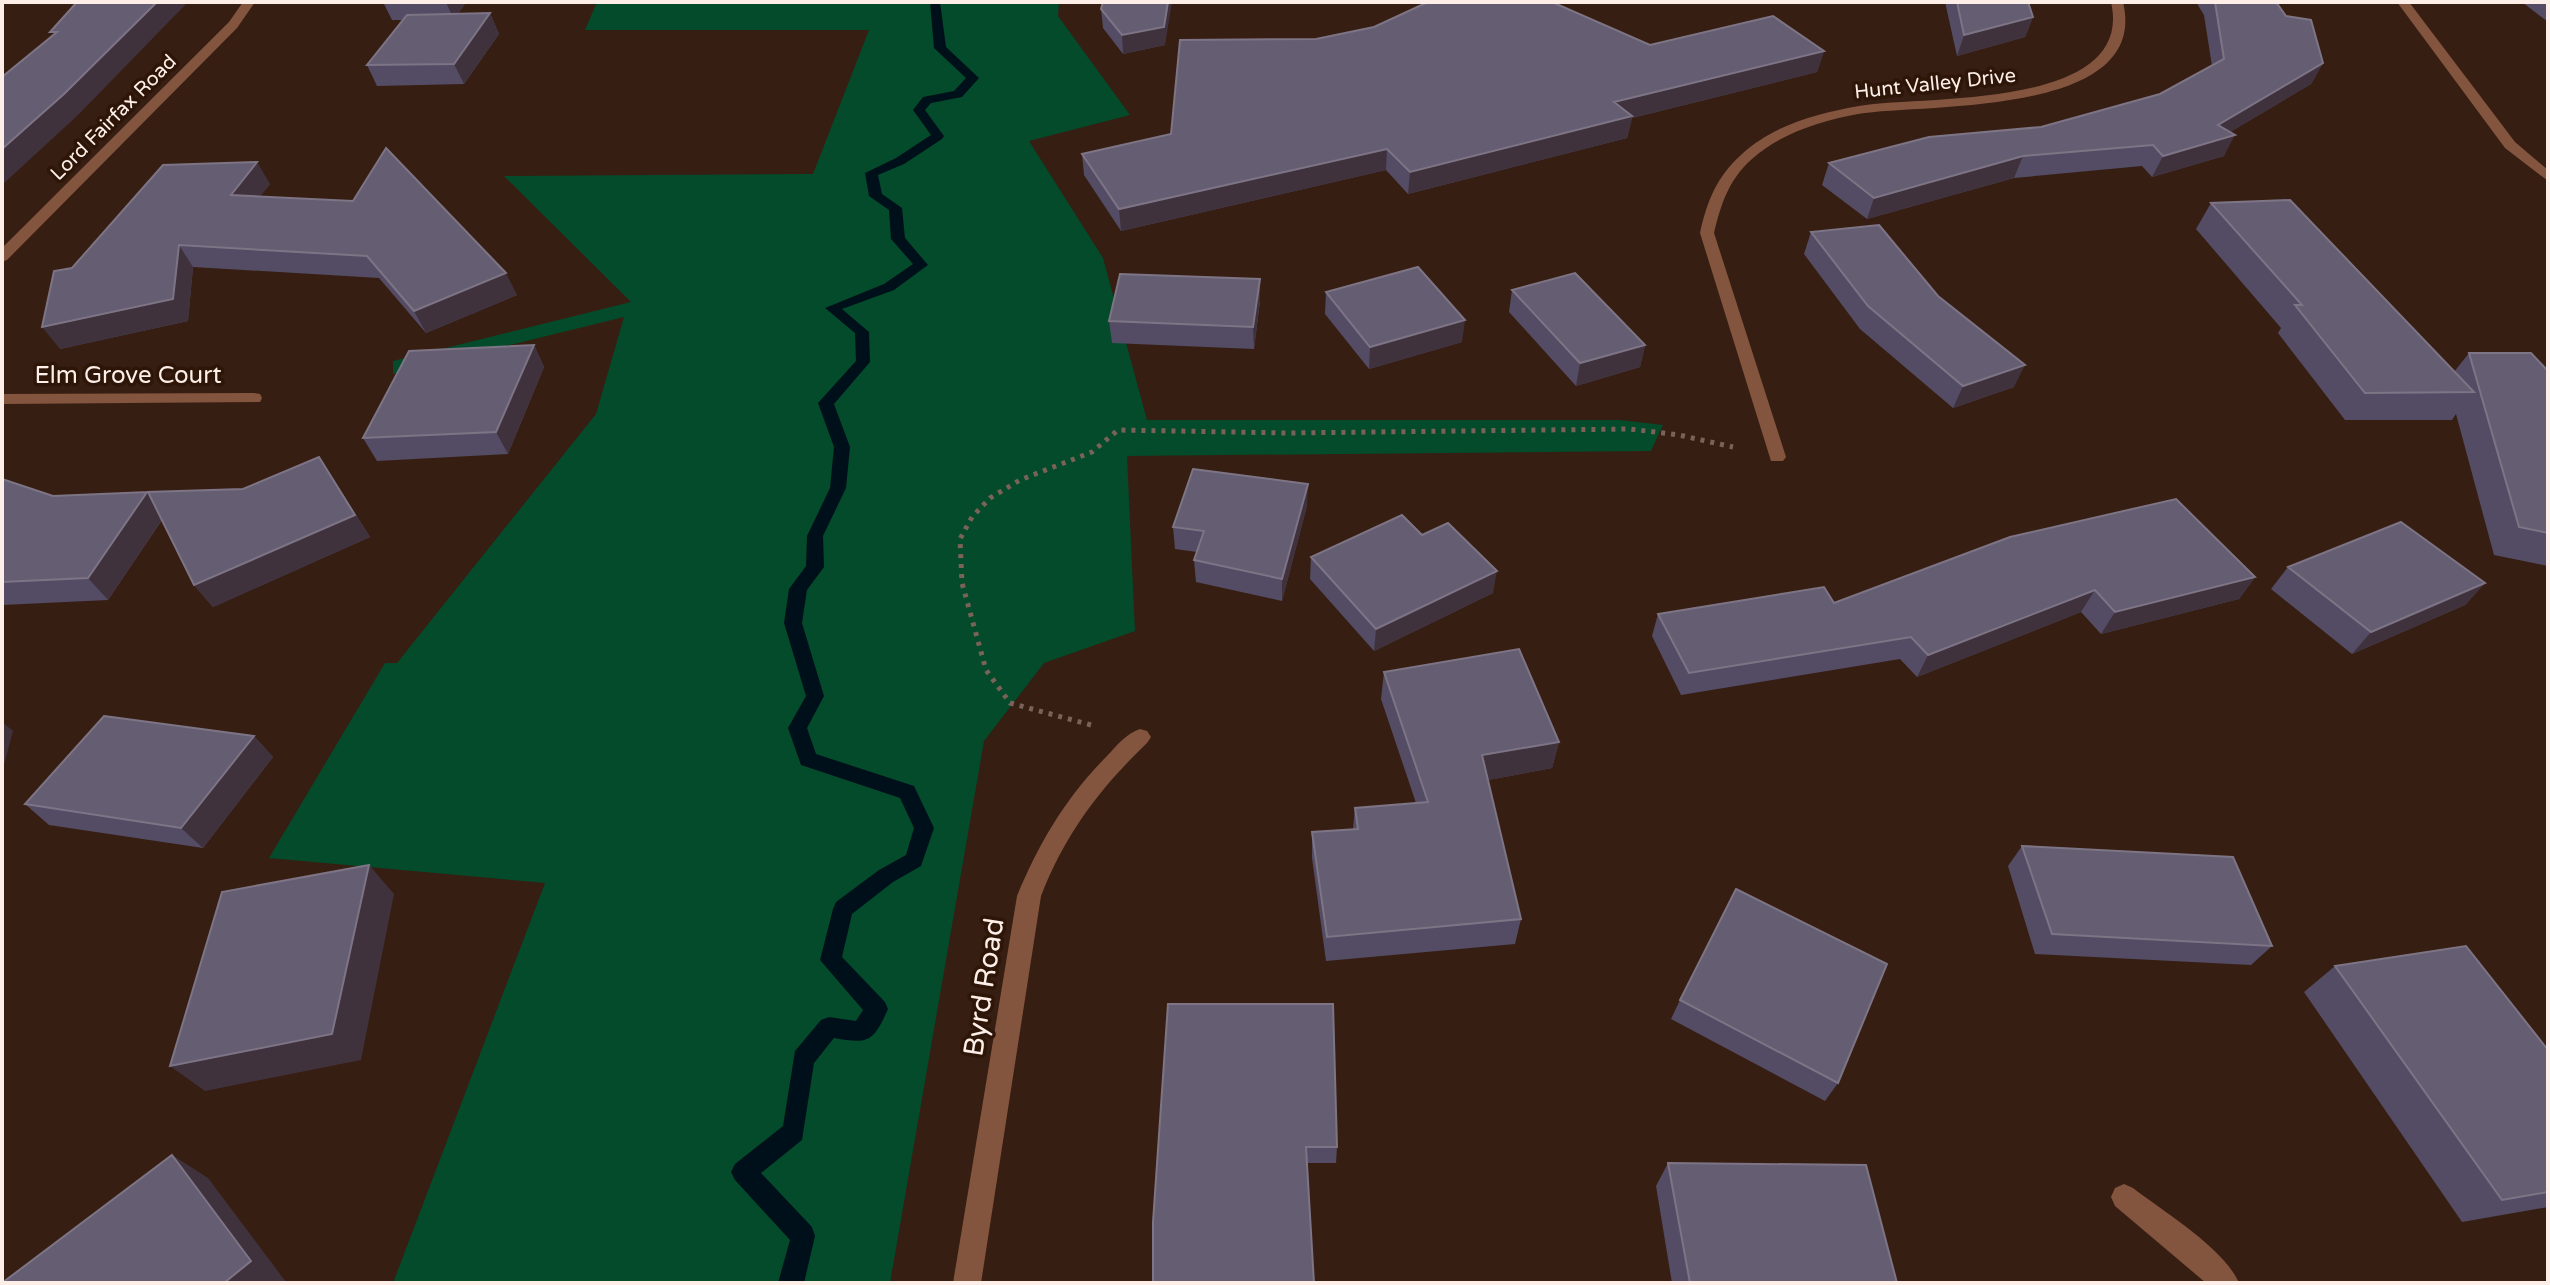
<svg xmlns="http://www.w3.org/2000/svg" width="2550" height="1285" font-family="'Varela Round',sans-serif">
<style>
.green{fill:#034b2a}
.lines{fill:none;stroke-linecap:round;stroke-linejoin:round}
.stream{fill:#00101a;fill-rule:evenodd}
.path{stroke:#796359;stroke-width:5;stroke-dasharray:4 6;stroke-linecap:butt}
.minor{fill:#84553e;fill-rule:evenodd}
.wall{fill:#534c64}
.shaded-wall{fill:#40323d}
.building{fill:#655e72;stroke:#7d7485;stroke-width:2}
.labels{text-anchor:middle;stroke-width:7;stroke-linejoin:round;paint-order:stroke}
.far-street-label{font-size:20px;fill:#fdeee8;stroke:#2d1508}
.street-label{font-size:24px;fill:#fdeee8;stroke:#2d1508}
.near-street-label{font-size:28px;fill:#fdeee8;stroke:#2d1508}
</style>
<rect width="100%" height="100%" fill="#371e12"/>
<path class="green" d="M597,2H1059L1058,16L1130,115L1029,141L1103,258L1147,420H1620L1663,425L1651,451L1127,456L1135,631L1044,663L984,741L890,1283H393L545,883L269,858L385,663H397L596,414L624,317L393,374V361L631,302L504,176L813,174L869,30H585Z"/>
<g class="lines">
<path class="stream" d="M930,2H940L946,47L979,78L962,97L931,103L925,110L944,136L942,139L904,164L878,175L882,194L902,208L905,238L928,265L894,290L842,309L869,332L870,362L834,404L850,447L846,488L823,536L824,567L807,590L802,623L824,696L807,728L816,754L914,786L934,828L921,866L893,882L852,914L842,957L885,1002L888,1009C873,1043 868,1044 834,1038L814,1063L802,1140L761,1173L812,1227L815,1236L804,1283H778L790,1240L735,1180L731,1172L735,1164L783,1126L795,1051L821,1020L829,1017L856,1021L863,1010L820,960L833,909L836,902L879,870L906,855L914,828L900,798L801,765L788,728L806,696L784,623L789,589L806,566L807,536L830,488L834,447L818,403L856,361L855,333L825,308L884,284L913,264L891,239L889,210L869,196L865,173L896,158L931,135L913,110L923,97L954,91L966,78L934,48Z"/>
<path class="path" d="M1091,725L1010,703L986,670L962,583L960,539L972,517L990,498L1020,480L1092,452L1118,430L1288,433L1630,429L1679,435L1733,447"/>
<path class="minor" d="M243,2H255L237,28L7,260L2,262V248L229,22Z
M2111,2H2123C2151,118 1922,103 1858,114C1821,121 1781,133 1752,159C1729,179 1721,204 1714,233L1786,457L1783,461H1771L1700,233C1707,201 1717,176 1742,154C1773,125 1819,113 1859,106C1921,95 2136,111 2111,2Z
M2397,2H2409L2515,142L2548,170V181L2505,148Z
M254,393L260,394L262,398L260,402L2,404V394Z
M1140,729L1147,731L1151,737L1147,743C1100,788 1065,834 1041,896L981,1283H953L1017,896C1039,843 1066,797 1107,756C1116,746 1127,733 1140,729Z
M2124,1184L2133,1188C2164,1212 2224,1248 2239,1283H2206L2115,1206L2111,1197L2115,1188Z"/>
</g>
<path class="wall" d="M383,2H466L458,14L490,13L499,34L464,84L377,86L367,65L402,20H392Z
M1945,2H2028L2033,17L2025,37L1957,56Z
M2196,2H2276L2323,63L2311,84L2230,132L2224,156L2152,177L2142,166L2014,178L1867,219L1822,185L1829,163L2041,127L2160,94L2212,66L2204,15Z
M2522,2H2548V22Z
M1101,9L1165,45L1123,54L1103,28Z
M1650,45L1824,51L1817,72L1632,118L1627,138L1408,194L1386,170L1121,231L1084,175L1082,154Z
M270,184L260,196L517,295L426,333L379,278L193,267L188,321L60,349L72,268Z
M2211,203L2454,372L2469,353L2548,371V566L2494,555L2456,414L2452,420H2345L2278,333L2281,328L2196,229Z
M1811,232L2014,387L1953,408L1860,329L1804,254Z
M1512,290L1645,345L1640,367L1576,386L1509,312Z
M1326,292L1462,342L1369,369L1325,314Z
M1260,301L1254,349L1112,343L1109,321Z
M534,345L544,367L508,454L377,461L363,438Z
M2,479L53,496L147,492L149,495L243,489L334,480L370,537L213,607L194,585L162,520L108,600L2,605Z
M1307,506L1282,601L1196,582L1194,560L1197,552L1175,549L1173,527Z
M1422,535L1493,593L1374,651L1310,579L1311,557Z
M2288,567L2485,583L2465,605L2352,654L2271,589Z
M2255,577L2239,599L2101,634L2081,612L1917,677L1900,659L1681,695L1652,636L1658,614Z
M1384,672L1559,742L1552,768L1488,780L1521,919L1515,944L1326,961L1312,858V832L1353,829L1355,808L1416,803L1381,699Z
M254,736L273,757L203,848L49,825L25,804Z
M2022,846L2272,946L2251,965L2035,954L2008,866Z
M2335,966L2548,1050V1207L2462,1222L2304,992Z
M1680,1000L1838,1083L1825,1101L1671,1019Z
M1168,1004L1337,1147L1336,1163H1307Z
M1668,1163L1897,1283H1672L1656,1186Z"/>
<path class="shaded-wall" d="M157,2H188L78,115L2,185V149Z
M446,2H466L454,20Z
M1168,2H1172L1165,45L1123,54L1122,35Z
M490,13L499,34L464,84L454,64Z
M2033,17L2025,37L1957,56L1964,35Z
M1824,51L1817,72L1632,118L1627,138L1408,194L1410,172L1614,102Z
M2323,63L2311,84L2215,141L2235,135L2224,156L2152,177L2163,156Z
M1387,149L1386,170L1121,231L1119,209Z
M2023,156L2014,178L1867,219L1874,198Z
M257,162L270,184L244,216L231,195Z
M179,245L193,267L188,321L60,349L42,327Z
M506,273L517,295L426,333L414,311Z
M1260,279V301L1254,349L1253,327Z
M1465,320L1462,342L1369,369L1370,347Z
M534,345L544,367L508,454L496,432Z
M1645,345L1640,367L1576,386L1580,363Z
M2025,365L2014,387L1953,408L1963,386Z
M319,457L370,537L213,607L194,585Z
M1308,484L1307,506L1282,601V579Z
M147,492L165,515L108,600L88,578Z
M1497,571L1493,593L1374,651L1376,629Z
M2255,577L2239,599L2101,634L2115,612Z
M2485,583L2465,605L2352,654L2371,632Z
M2095,590L2081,612L1917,677L1928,655Z
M2,722L13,731L2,772Z
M254,736L273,757L203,848L181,828Z
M1559,742L1552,768L1478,782L1482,755Z
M369,865L394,894L361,1060L205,1091L170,1066Z
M172,1155L208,1178L286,1282L285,1283H224Z"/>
<path class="building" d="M77,2H157L64,94L2,149V77L57,32H50Z
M1103,2H1168L1164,27L1122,35L1101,9Z
M1428,2H1552L1650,45L1773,16L1824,51L1614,102L1632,116L1410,172L1387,149L1119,209L1082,154L1171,134L1180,40L1316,39L1374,27Z
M1957,2H2028L2033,17L1964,35Z
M2215,2H2276L2286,16L2311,20L2323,63L2218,125L2235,135L2163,156L2153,145L2023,156L1874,198L1829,163L1929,137L2041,127L2160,94L2224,59Z
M490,13L454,64L367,65L407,15Z
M386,148L506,273L414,311L367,256L179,245L173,299L42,327L54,271L72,268L163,165L257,162L231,195L353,201Z
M2290,200L2474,392L2365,393L2295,305H2302L2211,203Z
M1879,225L1938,296L2025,365L1963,386L1868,306L1811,232Z
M1418,267L1465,320L1370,347L1326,292Z
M1575,273L1645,345L1580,363L1512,290Z
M1120,274L1260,279L1253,327L1109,321Z
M534,345L496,432L363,438L409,351Z
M2469,353H2531L2548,371V533L2519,527Z
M319,457L355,515L194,585L148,492L243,489Z
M1193,469L1308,484L1282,579L1194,560L1204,531L1173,527Z
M2,479L53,496L147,492L88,578L2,582Z
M2176,499L2255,577L2115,612L2095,590L1928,655L1911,637L1689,673L1658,614L1824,587L1834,603L2010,537Z
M1402,515L1422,535L1448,523L1497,571L1376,629L1311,557Z
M2401,522L2485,583L2371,632L2288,567Z
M1519,649L1559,742L1482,755L1521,919L1327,937L1312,832L1358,829L1355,808L1428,802L1384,672Z
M104,716L254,736L181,828L25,804Z
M2022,846L2233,857L2272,946L2052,934Z
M369,865L332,1034L170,1066L222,892Z
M1736,889L1887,964L1838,1083L1680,1000Z
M2466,946L2548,1050V1192L2502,1200L2335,966Z
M1168,1004H1333L1337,1147H1306L1314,1283H1153V1222Z
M172,1155L251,1261L224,1283H2Z
M1668,1163L1866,1165L1897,1283H1690Z"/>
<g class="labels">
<g class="far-street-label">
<text transform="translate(1935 83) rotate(-6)" y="7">Hunt Valley Drive</text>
<text transform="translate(113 117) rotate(-45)" y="7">Lord Fairfax Road</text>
</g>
<g class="street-label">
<text x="128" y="383">Elm Grove Court</text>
</g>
<g class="near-street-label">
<text transform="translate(983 987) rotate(-81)" y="10">Byrd Road</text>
</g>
</g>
<rect width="2550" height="1285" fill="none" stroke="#fdeee8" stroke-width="8"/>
</svg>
